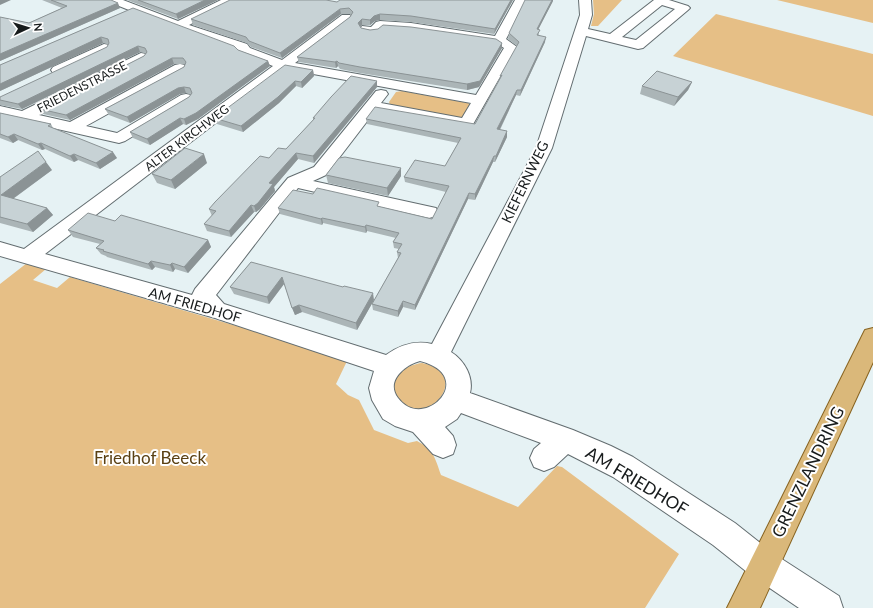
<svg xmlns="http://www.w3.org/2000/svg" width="873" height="608" font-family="Lato,sans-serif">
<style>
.green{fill:#e6bf86}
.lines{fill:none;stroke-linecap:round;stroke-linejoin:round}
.minor-casing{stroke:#636d70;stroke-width:2}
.major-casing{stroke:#86621f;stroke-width:2}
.minor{fill:#fff;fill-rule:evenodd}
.major{fill:#dab87a;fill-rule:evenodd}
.wall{fill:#abb5b7}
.shaded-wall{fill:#8b9395}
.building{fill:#c7d2d5;stroke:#8b9395}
.labels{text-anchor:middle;stroke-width:4;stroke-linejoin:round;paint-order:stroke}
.far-street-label{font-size:12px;fill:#171b1c;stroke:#fff}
.street-label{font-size:14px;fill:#171b1c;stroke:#fff}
.near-park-label{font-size:17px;fill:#5a4013;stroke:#fff}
.near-street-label{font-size:17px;fill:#171b1c;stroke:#fff}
</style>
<rect width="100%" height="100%" fill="#e6f2f4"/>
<path class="green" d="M593,0H622L598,26H591L594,14Z
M777,0H873V23Z
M716,14L873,54V116L673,56Z
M402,91L468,103L471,105L465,116L460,118L390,105L389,102L396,92Z
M27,263L46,269L33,280L57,288L70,277L348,359L336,384L348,395L359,400L374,430L408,443L417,441C434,450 435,458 441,475L518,507L557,466L562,467L679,554L645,608H0V284Z
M422,363C474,374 427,430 400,401C384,382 403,365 422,363Z"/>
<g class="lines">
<g class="minor-casing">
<path id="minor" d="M107,0H123L178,21L221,0H236L234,2L189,25L247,44L250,48L282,60L342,15H350L352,18L350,21L295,63L476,95L504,48L496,43L411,31L383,29C376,36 371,34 362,32L360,29L362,26L371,27L376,22L380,21L411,23L495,36L515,0H527L506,39L517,47L472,126L466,128L375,111L326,175L313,181L436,208L438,212L436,216L429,218L298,188L216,295L224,304L386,355C400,345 415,340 432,344L536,148L580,15L579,0H591L592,15L588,29L610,34L654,0H669L688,6L690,8L688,10L643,48L638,49L586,36L552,148L451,352C464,360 474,377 470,393L573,430L611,446L633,457L735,523L774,554L839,596L843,608H799L752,576L713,545L613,477L568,454L554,467L544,471L534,467L530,458L534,449L541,443L461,413L457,419L445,427L453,436L456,445L453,454L443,458L433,454L413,432L395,426L383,419L372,400L369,388L374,371L215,318L0,256V242L24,249L273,66L240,54L237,50L174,28L109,2ZM662,5L675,9L636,40L622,37ZM286,69L471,103L462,118L381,103L388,94L386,91L381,90L376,91L314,167L288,178L195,289L192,295L45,254ZM420,361C479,376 424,433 398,398C385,381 405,365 420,361Z
M104,44L109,45L110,48L109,51L63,73L58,74L53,73L51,70L53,67Z
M141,53L146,54L148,57L146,60L39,115L70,122L175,65L180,64L185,65L187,68L185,71L86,126L117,133L181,95L186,94L191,95L193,98L191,101L125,141L119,143L0,116V106L22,111Z"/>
</g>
<g class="major-casing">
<path id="major" d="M873,328V362L760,608H727L865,330Z"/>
</g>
<use href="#minor" class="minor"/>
<use href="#major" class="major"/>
</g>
<path class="wall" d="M42,0H111L120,8L0,61V17L29,23L62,8Z
M127,0H218L178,19Z
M513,0L494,34L411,22L380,20L375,21L370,25H362L360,27L361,28L370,30L502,48L479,87L467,90L360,73L340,69L338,66L336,68L299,62L297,57L350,17L351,15L350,14H341L282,58L251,47L247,43L193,25L191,19L326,1L337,2Z
M553,1L538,29L539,36L545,42L520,96L516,95L500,130L507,131V137L495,162H493L475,200L468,199L415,310L403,307L398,317L373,310L372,304L398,258L397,252L399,249L394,248L393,242L396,238L367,231L366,233L323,223L322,225L280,214L278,208L313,194L380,207L432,219L446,192L405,182L404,177L445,166L458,143L367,124L366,119L475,124L517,46L508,39L509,33Z
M133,8L238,50L268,61L270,66L198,119L186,125L183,124L150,145L133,138L130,132L189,97L191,94L186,93L180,94L130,123L109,115L105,109L184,67L185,64H174L70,120L43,114L40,109L144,56L146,53L140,52L22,109L0,105V100L107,47L108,44L103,43L0,91V65Z
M313,70L314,76L302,88L296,86L279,103L243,132L217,124L214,118Z
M377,81V87L314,163L298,159L274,187L275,191L260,209L256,212H254L231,237L207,231L204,224L212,216L209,209L269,158L286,149L313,120V118Z
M692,82L688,90L674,106L640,94L642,86Z
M0,113L51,124L53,128L117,158L100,169L78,160L74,162L45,149L42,150L18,140L13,143L0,138Z
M207,163L175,189L157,183L152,174Z
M52,170L13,199L47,208L53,215L33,232L0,223V177Z
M326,175L401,176L388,196L328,183Z
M115,221L208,240L211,247L188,273L175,269L173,272L155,267L152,270L107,257L106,256L101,254L96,248L100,244L73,237L68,230Z
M251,262L374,300L357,330L302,312L295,315L284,284L269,304L234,294L230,287Z"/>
<path class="shaded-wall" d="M0,0H11L0,5Z
M205,0H218L178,19L176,14Z
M511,0H513L494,34L495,29Z
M552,0H553V1L536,34L537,29Z
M118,3L120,8L0,61V54Z
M340,9L341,14L282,58L280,53Z
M380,14V20L375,21L370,25V20L374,16Z
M362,19V25L359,28L358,23Z
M101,37L103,43L0,91V84Z
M546,37L545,42L520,96L521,90Z
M502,43V48L479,87L467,90V84Z
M138,46L140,52L22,109L18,104Z
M172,58L174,64L70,120L66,115Z
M268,61L270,66L198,119L186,125L184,119Z
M337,61L338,66L336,68L335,62Z
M313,70L314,76L302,88L301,82Z
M295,81L296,86L279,103L243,132L241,126Z
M377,81V87L314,163L313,156Z
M692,82L688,90L674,106L678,97Z
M184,87L186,93L180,94L130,123L127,117L178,88Z
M517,90L516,95L497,135V129Z
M180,118L183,124L150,145L147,139Z
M507,131V137L495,162L496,156Z
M14,134L18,140L13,143L8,137Z
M41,143L45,149L42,150L38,144Z
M113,152L117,158L100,169L96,163Z
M296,153L298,159L274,187L275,191L260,209L256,212L254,206L269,183Z
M74,154L78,160L74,162L70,156Z
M204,154L207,163L175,189L171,180Z
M494,156L493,162L475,200V194Z
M46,162L52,170L7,203L1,195Z
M401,168V176L388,196L387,188Z
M469,193L468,199L415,310V305Z
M251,205L254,212L231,237L229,231Z
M47,208L53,215L33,232L27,224Z
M322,218L323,223L322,225L321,219Z
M366,225L367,231L366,233L365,227Z
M208,240L211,247L188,273L184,267Z
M151,261L155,267L152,270L148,264Z
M172,263L175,269L173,272L170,265Z
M282,277L284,284L269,304L267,297Z
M373,293L374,300L357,330L356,323Z
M403,301V307L398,317V311Z
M299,305L302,312L295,315L292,308Z"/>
<path class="building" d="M51,0H111L118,3L0,54V17L29,23L67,6Z
M138,0H205L176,14Z
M230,0H326L337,2L340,0H511L495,29L411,16L380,14L374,16L370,20L362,19L358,23L361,28L370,30L378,29L383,25L411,27L496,39L502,43L480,81L467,84L360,67L339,63L337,61L335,62L297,57L350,17L353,12L349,8L340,9L280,53L249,41L246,37L191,19Z
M525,0H552L537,29L540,30L537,35L546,37L521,90H517L497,129L507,131L496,156H494L475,194L469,193L415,305L403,301L398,311L372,304L401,253L397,252L402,244L393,242L399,233L366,225L365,227L322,218L321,219L278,208L293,190L313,194L317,188L379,202L377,206L432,219L449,186L404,177L415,160L445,166L461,138L366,119L375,107L475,124L502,75L500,76L519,42L509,33Z
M133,8L234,46L238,50L268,61L196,113L184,119L180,118L147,139L130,132L189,97L192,93L190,88L184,87L178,88L127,117L105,109L184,67L186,62L183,58H172L66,115L40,109L144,56L147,52L145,48L138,46L18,104L0,100V97L107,47L109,43L108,39L101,37L0,84V65Z
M285,65L313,70L301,82L295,81L278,97L241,126L214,118Z
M657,71L692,82L678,97L642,86Z
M351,76L377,81L313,156L296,153L269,183L273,184L258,203L254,206L251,205L229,231L204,224L216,211L209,209L215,202L260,156L269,158L278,148L286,149L315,118H313L331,97Z
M0,113L51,124L48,126L113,152L96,163L74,154L70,156L41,143L38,144L14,134L8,137L0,134Z
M185,148L204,154L171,180L152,174Z
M38,151L46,162L1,195L47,208L27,224L0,217V177Z
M345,157L401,168L387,188L326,175L339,158Z
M88,213L115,221L121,215L208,240L184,267L172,263L170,265L151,261L148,264L103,251L104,250L96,248L104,241L68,230Z
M251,262L343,287L344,286L373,293L356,323L299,305L292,308L282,277L267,297L230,287Z"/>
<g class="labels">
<g class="far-street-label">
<text transform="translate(82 87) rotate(-27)" y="4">FRIEDENSTRASSE</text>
<text transform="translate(187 138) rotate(-37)" y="4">ALTER KIRCHWEG</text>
</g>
<g class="street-label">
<text transform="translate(525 182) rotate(-64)" y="5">KIEFERNWEG</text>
<text transform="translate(195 305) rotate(16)" y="5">AM FRIEDHOF</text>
</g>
<g class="near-park-label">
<text x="150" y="464">Friedhof Beeck</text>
</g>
<g class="near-street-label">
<text transform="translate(808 472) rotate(-64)" y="6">GRENZLANDRING</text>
<text transform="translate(637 481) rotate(31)" y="6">AM FRIEDHOF</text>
</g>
</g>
<g transform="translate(28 28) rotate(86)" stroke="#ffffff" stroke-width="3" paint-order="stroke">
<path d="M0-3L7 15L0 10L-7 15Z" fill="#171b1c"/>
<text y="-6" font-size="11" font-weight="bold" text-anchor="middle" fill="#171b1c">N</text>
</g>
</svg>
